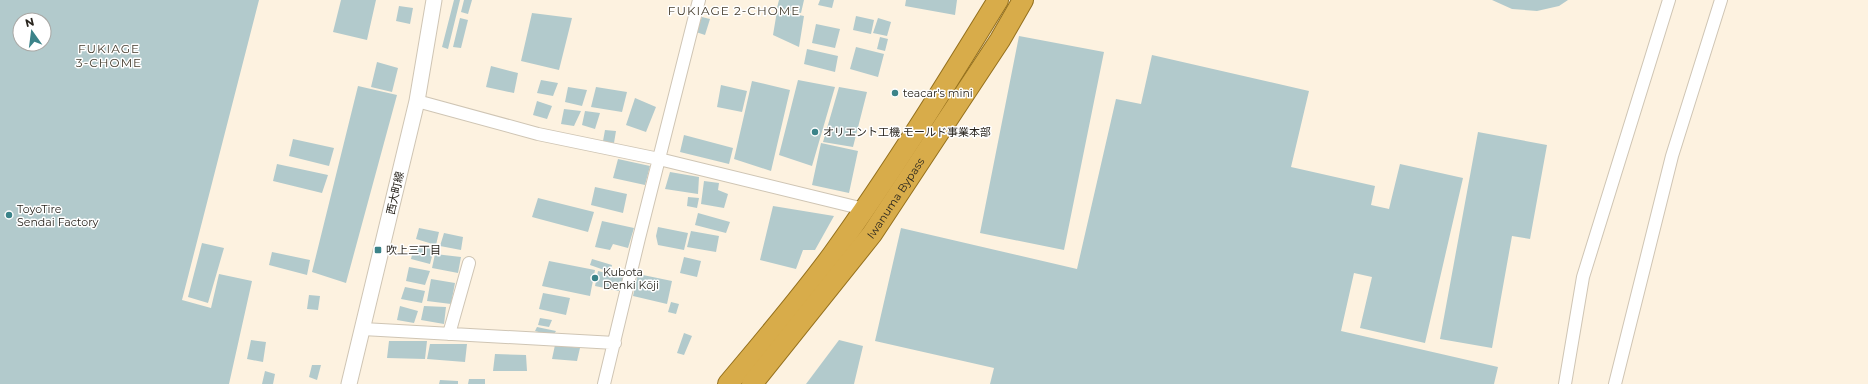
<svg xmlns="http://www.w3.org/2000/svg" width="1868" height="384" font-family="Montserrat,'Noto Sans JP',sans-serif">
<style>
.building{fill:#b2cacc;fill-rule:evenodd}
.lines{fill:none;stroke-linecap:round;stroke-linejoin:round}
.minor-casing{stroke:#cfc5b4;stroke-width:14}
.tertiary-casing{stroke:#cfc5b4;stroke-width:17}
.trunk-casing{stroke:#94701d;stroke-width:22}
.minor{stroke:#fff;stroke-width:12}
.tertiary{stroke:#fff;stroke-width:15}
.trunk{stroke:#d8ac4a;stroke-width:20}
.poi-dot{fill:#3b8389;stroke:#fff;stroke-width:1.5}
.labels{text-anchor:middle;stroke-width:3;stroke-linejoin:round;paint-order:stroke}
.poi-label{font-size:11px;fill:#29251e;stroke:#fff;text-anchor:start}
.street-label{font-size:11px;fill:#29251e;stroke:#fff}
.neighbourhood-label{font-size:12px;letter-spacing:1px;fill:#443c2d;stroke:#fff}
</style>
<rect width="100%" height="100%" fill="#fdf2e0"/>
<path class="building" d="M0,0H259L182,300L211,308L219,274L252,281L229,384H0ZM20,20H44V44H20Z
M341,0H376L367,40L333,32Z
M454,0H460L448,49L442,47Z
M464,0H472L468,14L461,12Z
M779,0H804L801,13L777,8Z
M820,0H834L832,8L818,5Z
M906,0H957L955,15L905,6Z
M1492,0H1568L1559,6L1537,11L1512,9Z
M399,6L413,8L410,24L396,21Z
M777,11L804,16L799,47L773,35Z
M532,13L572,18L559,70L521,61Z
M856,16L874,20L871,34L853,30Z
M702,17L710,19L705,35L696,32Z
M460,18L468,20L461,48L453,47Z
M878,18L891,22L887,36L873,33Z
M816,24L840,29L835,48L812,43Z
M1019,36L1104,52L1064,250L980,233Z
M880,37L888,39L885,51L877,49Z
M856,47L884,54L878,77L850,69Z
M807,49L838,56L835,72L804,64Z
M1152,55L1309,91L1291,167L1375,186L1371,205L1389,209L1400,164L1463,178L1425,343L1360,328L1372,277L1354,273L1341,331L1498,367L1494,384H990L994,368L875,341L901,228L1077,269L1116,99L1141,104Z
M377,62L398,68L392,92L371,87Z
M491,66L518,73L514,93L486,87Z
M541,80L558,83L553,96L537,93Z
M798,80L835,87L812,166L779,155Z
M752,81L790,90L771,171L734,159Z
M721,85L747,91L742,112L717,107Z
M358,86L397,95L346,283L312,272Z
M568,87L587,90L582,106L565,102Z
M596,87L627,92L622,112L591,107Z
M839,87L867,92L853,147L823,142Z
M635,98L656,107L646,132L626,125Z
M537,101L552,106L547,119L533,115Z
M564,109L581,111L574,126L561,124Z
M585,111L600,113L595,129L582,125Z
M605,130L616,131L614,143L603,141Z
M1478,132L1547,145L1530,239L1512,236L1492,348L1440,339Z
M684,135L733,148L729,164L680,152Z
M293,139L334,148L329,166L289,156Z
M821,143L858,151L849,193L812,185Z
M618,159L650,166L645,185L613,178Z
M277,164L328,175L322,193L273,181Z
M670,172L699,177L698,194L665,189Z
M704,181L719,183L718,190L728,194L724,208L701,204Z
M595,187L627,194L623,213L591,205Z
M688,197L699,198L697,208L687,206Z
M538,198L594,212L588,232L532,217Z
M773,206L834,216L815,250H803L796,269L760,260Z
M698,213L730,222L726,233L695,225Z
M602,221L634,228L628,248L613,244L610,250L595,247Z
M658,227L688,233L684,250L658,245L656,236Z
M419,228L439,232L436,245L416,239Z
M691,231L719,236L716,252L687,247Z
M444,233L463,237L461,250L440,246Z
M202,243L224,248L208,303L188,297Z
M414,246L434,249L430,264L411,259Z
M272,252L310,260L307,275L269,265Z
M435,254L461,257L458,273L432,268Z
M684,257L701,261L697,277L680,273Z
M592,259L612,265L610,272L590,265Z
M549,261L595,270L590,296L542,286Z
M409,267L430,271L425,285L406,281Z
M598,271L623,277L619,291L595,286Z
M638,274L672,281L667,304L633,296Z
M431,279L455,283L451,304L427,301Z
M405,287L425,291L422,303L401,299Z
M543,293L570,298L566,315L539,309Z
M309,295L320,296L318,310L307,309Z
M671,302L679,304L676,314L668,312Z
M400,306L418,311L414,323L397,320Z
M424,306L446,307L444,324L421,320Z
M540,318L552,320L549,327L538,325Z
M537,327L556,331L553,336L535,331Z
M684,333L692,336L684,355L677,353Z
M251,340L266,342L263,362L247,359Z
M839,340L863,346L854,384H806Z
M389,341H427L425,359L387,358Z
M430,344H467L465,362L427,359Z
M555,345L580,348L577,361L552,359Z
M495,354L526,355L527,371H493Z
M312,365H321L317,380L309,377Z
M265,371L275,374L273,384H262Z
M469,379H485V384H468Z
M440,380L458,381V384H439Z"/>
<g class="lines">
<g class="minor-casing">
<path id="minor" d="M417,101L538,134L659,159L864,209
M363,329L615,343
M449,334L469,263
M604,384L639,238L699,0
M1565,384L1583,277L1669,0
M1615,384L1672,156L1721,0"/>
</g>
<g class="tertiary-casing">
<path id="tertiary" d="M349,384L417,101L434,0"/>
</g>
<g class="trunk-casing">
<g id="trunk">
<path d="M728,384C764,341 800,299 833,254C892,172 945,86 998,0"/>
<path id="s1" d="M752,384L872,234L1000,40L1023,0"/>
</g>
</g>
<use href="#minor" class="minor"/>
<use href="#tertiary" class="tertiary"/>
<use href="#trunk" class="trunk"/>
</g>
<g class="poi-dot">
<circle cx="895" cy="93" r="4"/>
<circle cx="815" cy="132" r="4"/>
<circle cx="9" cy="215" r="4"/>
<rect x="374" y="246" width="8" height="8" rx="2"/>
<circle cx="595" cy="278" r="4"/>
</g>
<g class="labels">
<g class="poi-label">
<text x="903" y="97">teacar's mini</text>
<text x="823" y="136">オリエント工機 モールド事業本部</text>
<text x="17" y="213">ToyoTire<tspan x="17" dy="13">Sendai Factory</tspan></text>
<text x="386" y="254">吹上三丁目</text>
<text x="603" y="276">Kubota<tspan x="603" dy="13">Denki Kōji</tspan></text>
</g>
<g class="street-label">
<text transform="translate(395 193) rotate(-77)" y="4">西大町線</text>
<text dy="4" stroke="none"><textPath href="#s1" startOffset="235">Iwanuma Bypass</textPath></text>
</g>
<g class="neighbourhood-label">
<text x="734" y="15">FUKIAGE 2-CHOME</text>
<text x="109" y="53">FUKIAGE<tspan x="109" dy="14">3-CHOME</tspan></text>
</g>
</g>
<g transform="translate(32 32) rotate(346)"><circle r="19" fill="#ffffff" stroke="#a9a8a5"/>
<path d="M0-3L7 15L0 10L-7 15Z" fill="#3b8389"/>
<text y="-6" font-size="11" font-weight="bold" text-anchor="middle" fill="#29251e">N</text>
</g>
</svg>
